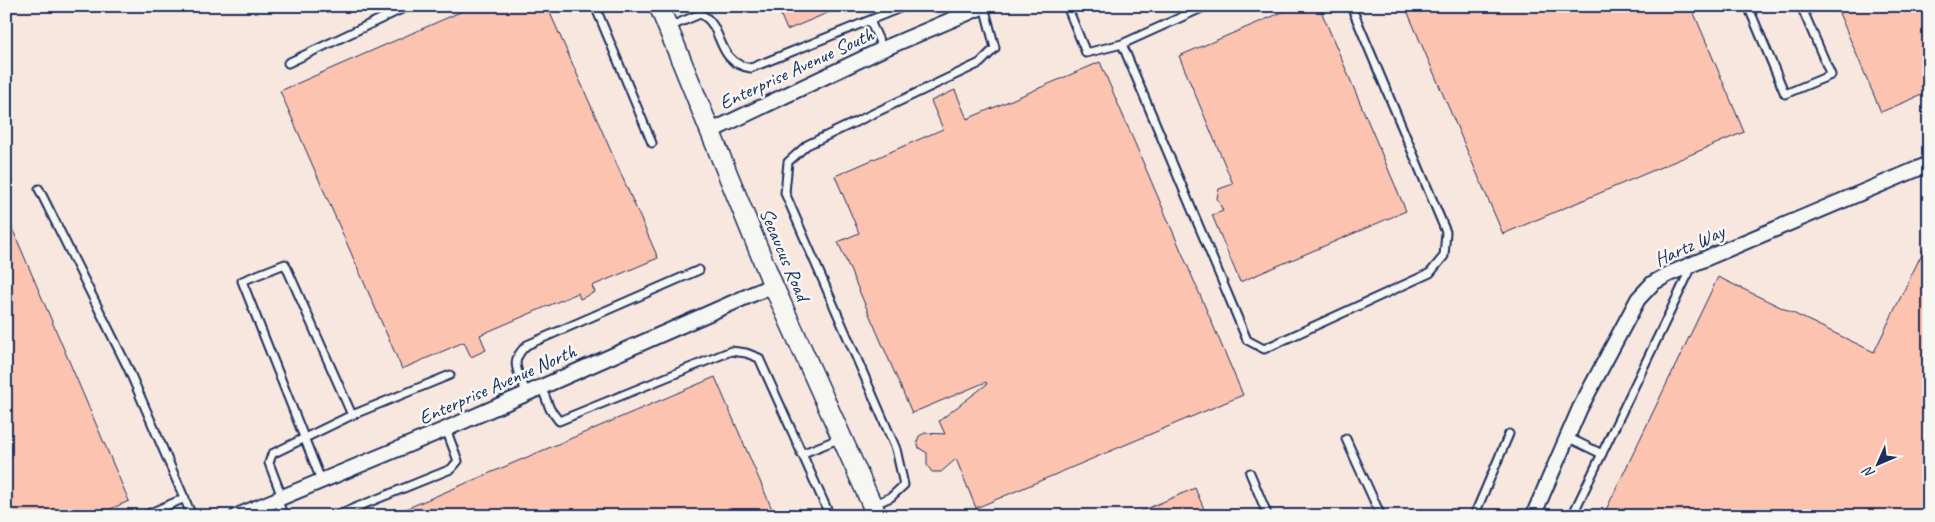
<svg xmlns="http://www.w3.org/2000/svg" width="1935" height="522" font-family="Caveat,sans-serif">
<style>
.built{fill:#f8e7de}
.building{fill:#fcc3b1;stroke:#1b2f5e}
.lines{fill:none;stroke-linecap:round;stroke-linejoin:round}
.service-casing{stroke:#1b2f5e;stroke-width:11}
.minor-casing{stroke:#1b2f5e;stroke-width:18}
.secondary-casing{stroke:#1b2f5e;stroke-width:22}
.service{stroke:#f6f6f2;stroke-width:7}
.minor{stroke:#f6f6f2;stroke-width:14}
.secondary{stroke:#f6f6f2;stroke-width:19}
.labels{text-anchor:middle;stroke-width:5;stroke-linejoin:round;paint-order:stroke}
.street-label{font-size:20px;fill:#1b2f5e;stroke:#f6f6f2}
</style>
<rect width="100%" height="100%" fill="#f6f6f2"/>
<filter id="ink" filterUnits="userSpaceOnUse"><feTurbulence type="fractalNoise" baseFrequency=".02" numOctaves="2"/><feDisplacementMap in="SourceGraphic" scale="10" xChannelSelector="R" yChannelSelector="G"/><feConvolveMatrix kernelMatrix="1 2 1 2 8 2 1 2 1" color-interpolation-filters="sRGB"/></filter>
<g filter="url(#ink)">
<path class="built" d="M6,6H1929V516H6Z"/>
<path class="building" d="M474,6H547L658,258L592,286L595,292L580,299L578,293L480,335L486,350L471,357L464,342L402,369L280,91Z
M777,6H844L787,30Z
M1297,6H1319L1406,211L1240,282L1212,215L1223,211L1217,198L1219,189L1233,184L1179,56Z
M1405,6H1691L1744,132L1503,234Z
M1836,6H1929V92L1881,112Z
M1100,62L1243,395L976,508L956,459L941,472H932L927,465V453L919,448L917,442L919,436L925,433L945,434L939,421L987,384L986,382L912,413L838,242L859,233L835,176L943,129L931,101L955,90L967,119Z
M6,214L129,501L94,516H6Z
M1929,239V516H1603L1718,277L1874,352Z
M715,377L775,516H389Z
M1195,488L1207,516H1130Z"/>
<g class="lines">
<g class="service-casing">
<path id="service" d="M595,6L652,143
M1067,6L1086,53L1122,44
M1206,6L1122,44L1247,340L1264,349L1430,273L1444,256L1446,232L1351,6
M1748,6L1785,94L1831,75L1801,6
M870,21L883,49
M669,27L700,14C725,24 714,63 751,68L905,6
M288,63L408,6
M39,189L128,368L192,516
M541,386L550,409L559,421L731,351L746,353L759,358L830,516
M526,392C518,370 508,362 527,345L699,270
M1567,437L1602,454
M1346,439L1381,516
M801,454L841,438
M1250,473L1268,516
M321,480L242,281L285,264L352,415
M282,497L269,463L272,454L352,415L450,375
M277,499L284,516
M873,505L891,497L904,485L896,449L785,193L788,162L807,145L980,63L995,48L984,6
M143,516L185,498
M335,516L451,469L458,461L446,429
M1474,516L1509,434
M1572,516L1692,266"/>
</g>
<g class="minor-casing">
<path id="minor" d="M709,132L883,49L984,6
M237,516L446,429L773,285
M1533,516L1580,408L1638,299L1653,283L1669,274L1929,164"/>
</g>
<g class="secondary-casing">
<path id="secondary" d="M659,6L773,285L877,516"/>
</g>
<use href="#service" class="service"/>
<use href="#minor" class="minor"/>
<use href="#secondary" class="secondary"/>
</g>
</g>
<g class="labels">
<g class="street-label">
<text transform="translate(796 68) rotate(-25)" y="7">Enterprise Avenue South</text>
<text transform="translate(1689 245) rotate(-24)" y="7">Hartz Way</text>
<text transform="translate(785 254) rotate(67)" y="7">Secaucus Road</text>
<text transform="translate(497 384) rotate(-24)" y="7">Enterprise Avenue North</text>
</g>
</g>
<rect width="1935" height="522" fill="none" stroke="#f6f6f2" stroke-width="25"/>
<rect x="12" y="12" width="1910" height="497" fill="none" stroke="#1b2f5e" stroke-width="2" filter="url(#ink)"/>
<g transform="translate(1878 464) rotate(225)" stroke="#f6f6f2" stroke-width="4" paint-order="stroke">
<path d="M0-4L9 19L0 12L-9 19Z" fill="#1b2f5e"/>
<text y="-8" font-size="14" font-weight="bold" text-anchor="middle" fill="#1b2f5e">N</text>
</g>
</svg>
